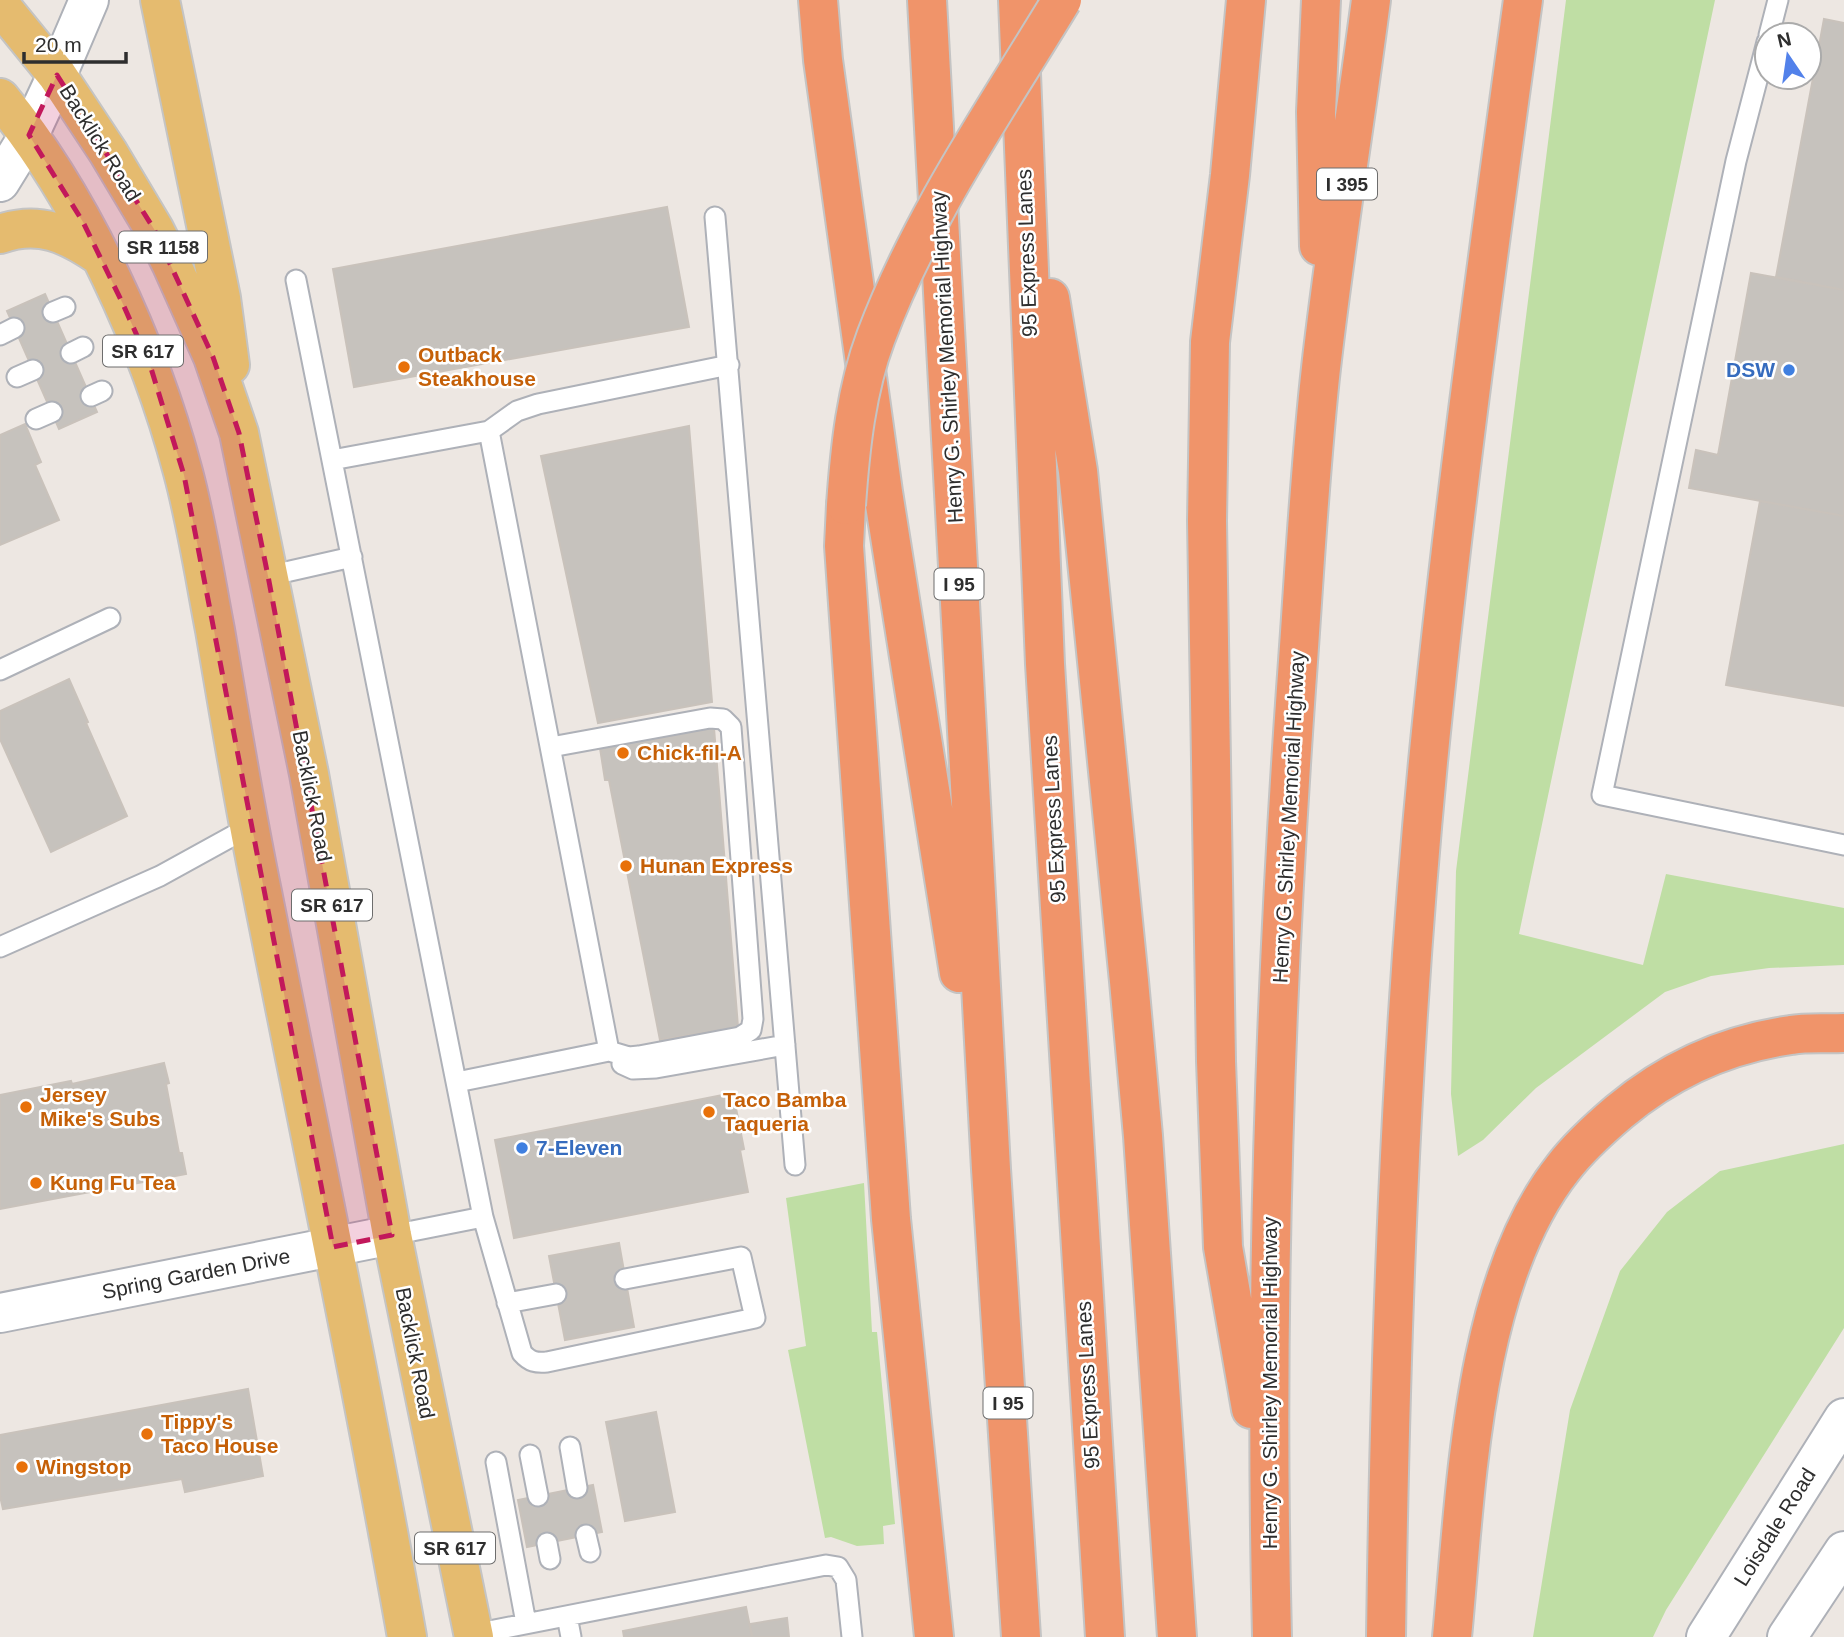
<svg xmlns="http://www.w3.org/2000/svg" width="1844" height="1637" font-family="Arial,sans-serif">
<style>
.green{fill:#bfdea4}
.building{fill:#c6c2bd;stroke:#c9c2bb;stroke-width:2}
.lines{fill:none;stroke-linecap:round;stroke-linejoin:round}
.lane-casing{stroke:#aeb1b8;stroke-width:23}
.street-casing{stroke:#aeb1b8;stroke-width:42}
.secondary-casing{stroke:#aeb1b8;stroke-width:42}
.primary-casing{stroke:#c4c4c4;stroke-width:42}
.highway-casing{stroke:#c4c4c4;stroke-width:42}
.lane{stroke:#fff;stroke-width:19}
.street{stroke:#fff;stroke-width:38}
.secondary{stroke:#fff;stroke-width:38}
.primary{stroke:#e5bb6f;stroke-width:38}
.highway{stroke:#f0946a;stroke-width:38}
.highway-bridge-casing{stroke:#c4c4c4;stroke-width:42;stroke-linecap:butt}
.highway-bridge{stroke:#f0946a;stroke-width:38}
.marked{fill:#c2185b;fill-opacity:0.2;stroke:#c2185b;stroke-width:5;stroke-dasharray:14 9;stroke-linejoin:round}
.food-dot{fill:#e8710a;stroke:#fff;stroke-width:2.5}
.shop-dot{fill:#3f7fe0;stroke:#fff;stroke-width:2.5}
.labels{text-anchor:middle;stroke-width:5;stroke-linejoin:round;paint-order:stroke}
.shield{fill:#fff;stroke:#6d6d6d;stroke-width:2}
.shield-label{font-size:19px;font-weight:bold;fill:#2e2e2e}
.street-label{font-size:21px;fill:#2e2e2e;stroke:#fff}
.food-label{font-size:21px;font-weight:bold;fill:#c56008;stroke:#fff;text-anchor:start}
.shop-label{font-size:21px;font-weight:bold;fill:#366cbe;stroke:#fff;text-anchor:end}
</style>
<rect width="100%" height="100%" fill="#ede7e2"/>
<path class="green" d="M1566,0H1715L1519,934L1643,965L1666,874L1844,908V965L1769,968L1711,976L1665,992L1536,1088L1483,1140L1458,1156L1451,1094L1456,871Z
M1844,1144V1328L1666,1610L1653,1637H1533L1570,1410L1620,1271L1667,1212L1720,1171Z
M864,1183L872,1332H877L895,1524L883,1526L884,1544L857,1546L831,1537L825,1538L788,1350L806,1346L786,1198Z"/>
<path class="building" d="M1824,19L1844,23V290L1776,277Z
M667,207L689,327L354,387L333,269Z
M1751,273L1844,290V516L1689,488L1696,450L1718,455Z
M45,294L97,412L59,429L7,311Z
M25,424L41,462L35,465L59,520L0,545V435Z
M689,426L712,702L598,723L541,456Z
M1760,501L1844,516V706L1726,685Z
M69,679L88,722L86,723L127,816L51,852L0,739V711Z
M714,728L738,1027L660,1040L609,780H605L600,748L654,736L655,739Z
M164,1063L169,1083L166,1084L179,1153H182L186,1174L0,1209V1095L71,1081L72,1084Z
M733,1093L744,1149L740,1150L748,1192L514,1238L495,1140Z
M619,1243L634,1327L565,1340L549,1256Z
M248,1389L263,1476L185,1492L182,1479L3,1509L0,1496V1435Z
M656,1412L675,1512L625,1521L606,1422Z
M593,1485L602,1532L527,1547L518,1500Z
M746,1607L752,1637H624L623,1631Z
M787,1618L789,1637H752L750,1624Z"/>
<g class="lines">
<g class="lane-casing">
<path id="lane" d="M1769,35L1778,0
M1767,42L1736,161L1602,795L1844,845
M715,217L795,1165
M296,280L483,1217L522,1353C530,1362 536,1363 547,1362L755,1318L741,1257L625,1279
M53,312L65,307
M0,335L14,328
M71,353L83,347
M17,377L33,370
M91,396L102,391
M36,419L52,412
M489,431L517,411L538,404L729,365
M332,460L489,431L609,1051L457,1082
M268,576L352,557
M0,670L110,618
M551,747L710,718L723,719L731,727L753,1019L751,1030L740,1037L639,1056L629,1057L609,1051
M0,947L160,876L249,827
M622,1064L633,1069L656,1068L785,1045
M392,1235L483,1217
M507,1303L556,1294
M570,1447L577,1488
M530,1455L538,1496
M496,1462L526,1623
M586,1535L590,1552
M547,1543L550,1559
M567,1616L571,1637
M469,1635L826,1565L838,1567L846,1580L852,1637"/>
</g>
<g class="street-casing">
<path id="street" d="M0,182L29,135
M0,1313L392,1235"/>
</g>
<g class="secondary-casing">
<path id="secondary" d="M29,135L57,75L89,0
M1706,1637L1844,1418
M1787,1637L1844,1551"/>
</g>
<g class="primary-casing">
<path id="primary" d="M160,0L221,298L230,365
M0,5L57,75L108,152L154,229L171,263L213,357L239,433L309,774L392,1235L474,1637
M0,98C83,198 150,347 183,472C197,524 205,578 215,630C230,718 244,805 262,892C311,1140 363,1388 407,1637
M0,234C39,220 68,234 100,256"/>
</g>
<g class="highway-casing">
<path id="highway" d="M818,0L823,60L883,492L959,973
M927,0L991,1169L1021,1637
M1018,0L1045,664L1105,1637
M1246,0L1230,175L1210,342L1207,521L1216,1061L1223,1247L1251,1409
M1319,246L1316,112L1321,0
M1050,298L1078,471L1129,981L1143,1136L1177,1637
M846,505L844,546L891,1219L934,1637
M1272,1637C1264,1320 1274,1005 1296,689C1304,582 1309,475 1321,368C1335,245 1355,123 1371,0
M1386,1637C1390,1345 1400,1053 1428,762C1453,508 1488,254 1523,0
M1452,1637C1466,1494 1471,1284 1563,1168C1579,1147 1599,1129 1619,1112C1669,1070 1726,1044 1791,1035C1808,1032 1827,1034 1844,1033"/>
</g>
<use href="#lane" class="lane"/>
<use href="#street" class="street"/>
<use href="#secondary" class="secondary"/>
<use href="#primary" class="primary"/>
<use href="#highway" class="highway"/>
<g class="highway-bridge-casing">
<path id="highway-bridge" d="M846,505C850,448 856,390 876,337C921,217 996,109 1062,0"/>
</g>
<use href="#highway-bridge" class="highway-bridge"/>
</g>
<path class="marked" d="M57,75L154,229L213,357L239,433L268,576L392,1235L333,1247L184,475L150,365L122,302L83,222L29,135Z"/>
<g class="food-dot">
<circle cx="404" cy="367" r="7"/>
<circle cx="623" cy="753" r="7"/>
<circle cx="626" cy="866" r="7"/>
<circle cx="26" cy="1107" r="7"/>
<circle cx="709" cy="1112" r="7"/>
<circle cx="36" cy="1183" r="7"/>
<circle cx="147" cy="1434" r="7"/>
<circle cx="22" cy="1467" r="7"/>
</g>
<g class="shop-dot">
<circle cx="1789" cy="370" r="7"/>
<circle cx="522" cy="1148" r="7"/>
</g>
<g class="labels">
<g class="shield">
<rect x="1317" y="168.5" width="60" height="31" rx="5"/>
<rect x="119" y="231.5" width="88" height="31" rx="5"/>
<rect x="103" y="335.5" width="80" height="31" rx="5"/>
<rect x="934.5" y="568.5" width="49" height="31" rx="5"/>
<rect x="292" y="889.5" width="80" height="31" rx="5"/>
<rect x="983.5" y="1387.5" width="49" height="31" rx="5"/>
<rect x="415" y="1532.5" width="80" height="31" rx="5"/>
</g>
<g class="shield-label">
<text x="1347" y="191">I 395</text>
<text x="163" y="254">SR 1158</text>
<text x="143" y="358">SR 617</text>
<text x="959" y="591">I 95</text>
<text x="332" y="912">SR 617</text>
<text x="1008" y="1410">I 95</text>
<text x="455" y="1555">SR 617</text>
</g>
<g class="street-label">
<text transform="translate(100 143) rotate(58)" y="7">Backlick Road</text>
<text transform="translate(1027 253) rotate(-92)" y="7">95 Express Lanes</text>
<text transform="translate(947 357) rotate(-93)" y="7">Henry G. Shirley Memorial Highway</text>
<text transform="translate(312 796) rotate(79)" y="7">Backlick Road</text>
<text transform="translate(1289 817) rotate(-87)" y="7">Henry G. Shirley Memorial Highway</text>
<text transform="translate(1054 819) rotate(-93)" y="7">95 Express Lanes</text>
<text transform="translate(196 1274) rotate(-11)" y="7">Spring Garden Drive</text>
<text transform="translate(415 1353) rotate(79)" y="7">Backlick Road</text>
<text transform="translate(1270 1383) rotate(-90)" y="7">Henry G. Shirley Memorial Highway</text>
<text transform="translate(1088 1385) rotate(-93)" y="7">95 Express Lanes</text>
<text transform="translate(1775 1527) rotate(-58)" y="7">Loisdale Road</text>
</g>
<g class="food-label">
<text x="418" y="362">Outback<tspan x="418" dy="24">Steakhouse</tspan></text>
<text x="637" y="760">Chick-fil-A</text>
<text x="640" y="873">Hunan Express</text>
<text x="40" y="1102">Jersey<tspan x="40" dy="24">Mike's Subs</tspan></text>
<text x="723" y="1107">Taco Bamba<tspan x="723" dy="24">Taqueria</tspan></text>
<text x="50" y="1190">Kung Fu Tea</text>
<text x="161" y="1429">Tippy's<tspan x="161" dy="24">Taco House</tspan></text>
<text x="36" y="1474">Wingstop</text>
</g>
<g class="shop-label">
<text x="1775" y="377">DSW</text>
<text x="536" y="1155" text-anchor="start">7-Eleven</text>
</g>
</g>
<g transform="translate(1788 56) rotate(347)"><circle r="33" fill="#ffffff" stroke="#ababab" stroke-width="2"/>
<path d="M0-5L12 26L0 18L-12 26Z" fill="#5281ea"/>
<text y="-10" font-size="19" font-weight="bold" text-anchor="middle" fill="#2e2e2e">N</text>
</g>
<path d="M24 52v10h102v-10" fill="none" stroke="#2e2e2e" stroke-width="3.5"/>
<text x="35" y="52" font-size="21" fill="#2e2e2e" stroke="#ffffff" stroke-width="5" paint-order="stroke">20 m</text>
</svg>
